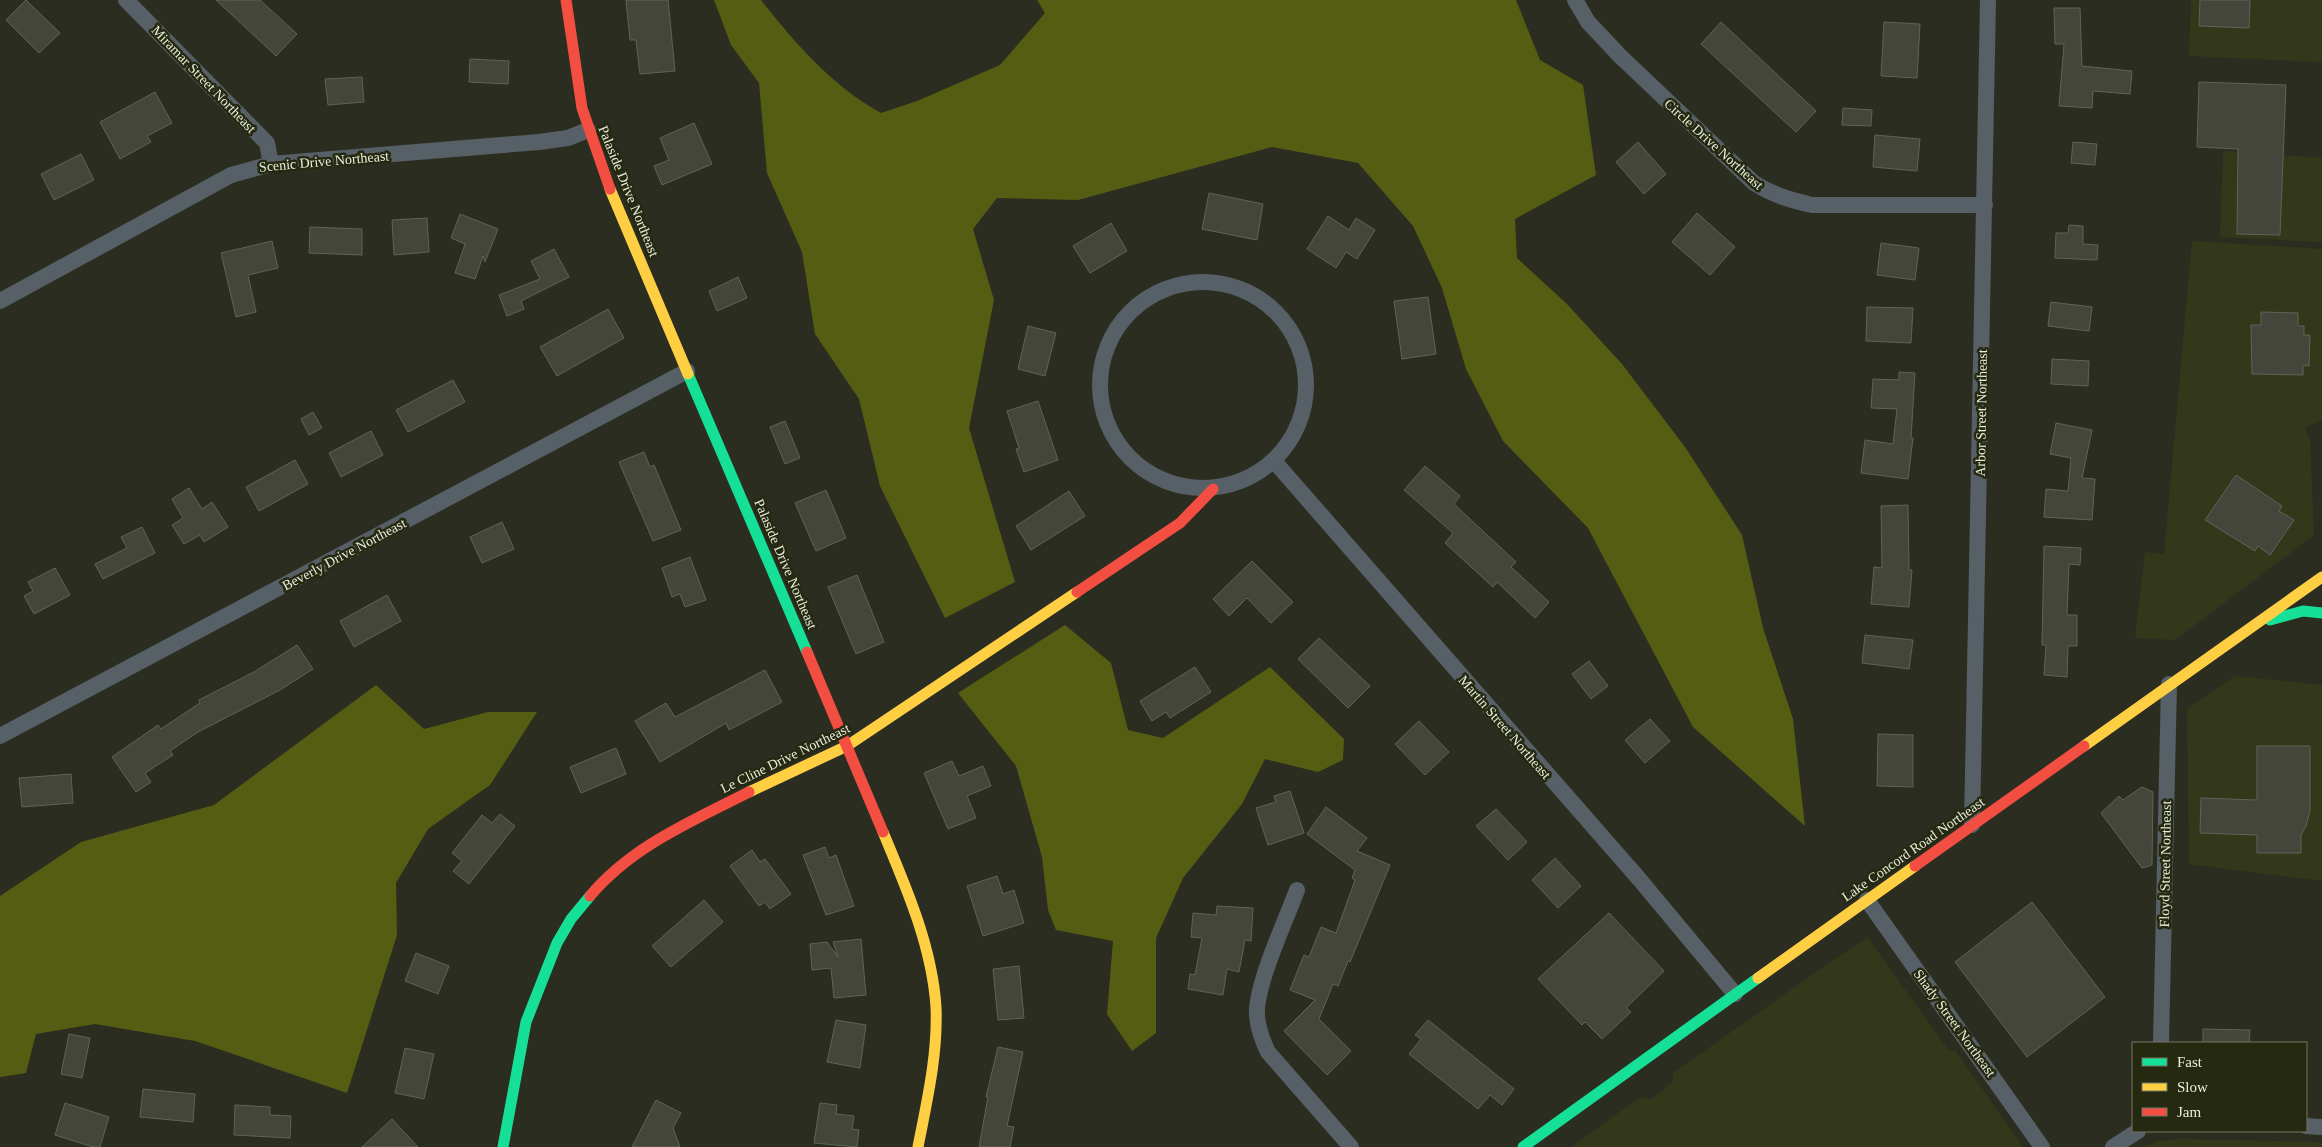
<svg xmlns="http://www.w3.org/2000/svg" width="2322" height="1147" font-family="'Times New Roman',serif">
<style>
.built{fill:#34381b}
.forest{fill:#555d13}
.building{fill:#44463b;stroke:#606357}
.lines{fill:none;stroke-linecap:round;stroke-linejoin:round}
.street{stroke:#566066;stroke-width:16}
.fast{stroke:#16e098;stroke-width:11}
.slow{stroke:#ffcf43;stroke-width:11}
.jam{stroke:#f24e42;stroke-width:11}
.labels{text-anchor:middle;stroke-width:5;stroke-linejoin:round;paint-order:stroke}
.street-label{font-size:14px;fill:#eaedde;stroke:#252910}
</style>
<rect width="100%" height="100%" fill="#2b2d20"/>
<path class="built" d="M2191,0H2322V62L2189,56Z
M2223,151L2322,158V242L2220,237Z
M2192,241L2322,249V420L2305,428L2310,441L2314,535L2175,640L2135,638L2145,552L2164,554Z
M2235,676L2322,685V881L2189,864L2187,709Z
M1868,938L1949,1051L1955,1050L2023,1147H1571L1635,1101L1646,1097L1650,1100L1673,1082V1073L1842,954Z
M2180,1139L2317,1142L2322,1144V1147H2140L2159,1141Z"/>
<path class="forest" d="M714,0H761C795,43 832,86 881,113L917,101L1000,65L1045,13L1037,0H1516L1540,60L1583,85L1596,175L1515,219L1517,258L1566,303L1622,364L1685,447L1742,535L1763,628L1793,719L1805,826L1693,727L1588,528L1503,441L1466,369L1442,288L1413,226L1358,163L1272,147L1078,200L997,198L973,229L994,300L969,428L1015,582L945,618L880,486L859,399L815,334L802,252L767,173L759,83L731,45Z
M1065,625L1111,663L1128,730L1163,738L1270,667L1344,739L1343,760L1318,772L1265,759L1242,804L1183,878L1156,938V1033L1132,1051L1107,1014L1113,941L1056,930L1048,910L1042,857L1016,766L958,693Z
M376,685L424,729L488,712H537L490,785L428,829L396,883L397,935L347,1093L195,1041L95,1024L36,1034L26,1073L0,1077V896L81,842L214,805Z"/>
<path class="building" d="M26,0L60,33L39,53L6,20Z
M216,0H260L297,34L276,56Z
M626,0H668L675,71L640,74L636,40H630Z
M2200,0H2250L2249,28L2199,26Z
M2054,8H2080L2082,66L2132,71L2130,94L2093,91L2092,108L2059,106L2064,44H2055Z
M1721,22L1816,111L1796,132L1701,44Z
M1884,22L1920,24L1917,78L1881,76Z
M470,59L509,61L508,84L469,82Z
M362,77L364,102L328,105L325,79Z
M2199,82L2286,85L2280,235L2237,234L2238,149L2197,147Z
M155,92L172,123L147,136L151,142L120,159L100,122Z
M1843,108L1872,110L1871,126L1842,125Z
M694,123L712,164L662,185L654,166L669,160L660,138Z
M1875,135L1920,139L1917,171L1873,167Z
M1638,142L1666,174L1644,194L1616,162Z
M2073,142L2097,144L2095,165L2071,163Z
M81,154L94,180L54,200L41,174Z
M1209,193L1263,204L1257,240L1202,229Z
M1697,213L1735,247L1710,275L1672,242Z
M460,214L498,229L485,262L483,256L475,279L455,273L465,244L451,238Z
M1328,216L1349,230L1356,218L1375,230L1357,259L1346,252L1336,268L1307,249Z
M427,218L429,252L394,255L392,220Z
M1111,223L1127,251L1090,273L1073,246Z
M2069,225L2083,226V244L2098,245L2097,260L2055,258L2056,233H2068Z
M310,227L362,229V255L309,253Z
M272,241L278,268L248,275L256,312L236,317L221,253Z
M1881,243L1919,248L1915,280L1877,275Z
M554,249L569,277L521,301L524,309L507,316L499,295L540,279L531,261Z
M738,277L747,298L717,311L709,291Z
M1428,297L1436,354L1402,359L1394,301Z
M2051,302L2092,307L2089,331L2048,326Z
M1867,307L1913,308L1911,343L1866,341Z
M608,309L624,338L557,376L540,347Z
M2261,312L2298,313V326H2304V335H2310L2309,366L2303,365V375L2252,374L2251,325H2261Z
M1028,326L1056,333L1045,376L1018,369Z
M2052,359L2089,361L2088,386L2051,384Z
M1899,372L1915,373L1911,438H1913L1908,479L1861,473L1865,440L1893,444L1897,409L1871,408L1873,379L1899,380Z
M453,380L465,402L408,432L396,410Z
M1038,401L1058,460L1024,472L1016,449L1019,448L1007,411Z
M313,412L322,428L309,435L301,419Z
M785,421L800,458L785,464L770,427Z
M2056,423L2092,430L2082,478L2095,479L2092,520L2044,517L2046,489L2068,491L2071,458L2050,454Z
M371,431L383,455L341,477L329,453Z
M644,452L650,467L654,465L681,530L653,541L619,462Z
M295,460L308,484L259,511L246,487Z
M1425,466L1460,496L1454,504L1516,562L1511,567L1549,602L1535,618L1497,582L1493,587L1445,543L1453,533L1404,490Z
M2236,475L2282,506L2279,511L2294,520L2270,555L2258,546L2255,551L2205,520Z
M189,488L202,509L212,502L228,527L204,542L200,535L184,544L172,525L183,518L172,499Z
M826,490L846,538L816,551L795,503Z
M1069,491L1085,516L1031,550L1016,526Z
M1908,505L1909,570H1912L1909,607L1871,604L1874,567L1882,568L1881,506Z
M502,522L514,549L482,563L470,537Z
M142,527L155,553L103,579L95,564L127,548L121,537Z
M2044,546L2081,548L2080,565L2069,564L2067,615H2077V646H2068L2067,677L2044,675L2046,645H2042Z
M690,557L706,600L685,607L680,594L672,597L662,568Z
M1252,561L1293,602L1271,623L1247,598L1229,616L1213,599Z
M55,568L70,595L34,614L24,596L33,591L28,582Z
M857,575L884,642L856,654L828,587Z
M387,595L401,621L354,647L340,621Z
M1865,635L1913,640L1909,669L1862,663Z
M1319,638L1370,686L1348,708L1298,659Z
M297,645L313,669L280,690L198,732L170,751L173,755L145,773L151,782L136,792L112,757L158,725L161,729L200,703L199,700L254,672Z
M1589,661L1608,686L1591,699L1572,674Z
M1195,667L1211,692L1170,718L1166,712L1152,721L1140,701Z
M765,670L782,702L729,730L726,723L660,762L635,721L666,703L675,717Z
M1650,719L1670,741L1645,763L1625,740Z
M1419,721L1449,752L1425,775L1395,744Z
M1878,734L1913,735V787L1877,786Z
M2257,746H2310V811L2306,826L2301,835V853H2257V835L2200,833L2201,798L2257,800Z
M616,748L626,774L581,793L570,767Z
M952,761L959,776L983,766L991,786L967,796L976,818L948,829L924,773Z
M71,774L73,803L22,807L19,778Z
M2142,787L2153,792L2152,865L2142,868L2101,813L2119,796L2123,800Z
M1290,791L1304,833L1268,845L1256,808L1276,802L1274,796Z
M1326,807L1367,838L1357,851L1390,865L1350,962L1348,961L1338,986L1333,984L1319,1019L1351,1051L1327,1075L1284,1031L1315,1000L1290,990L1304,955L1309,957L1321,927L1336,933L1355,880L1352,878L1355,870L1307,834Z
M1496,809L1527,842L1508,860L1476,826Z
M500,814L515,826L469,884L453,871L462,861L452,853L482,815L492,823Z
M825,847L829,858L836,855L854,906L826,915L803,855Z
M752,850L760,862L765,859L791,894L770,909L765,902L759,906L730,866Z
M1555,858L1581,886L1558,908L1532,880Z
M997,876L1003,894L1014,890L1024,923L983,936L967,886Z
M704,900L723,922L671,967L652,946Z
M2032,902L2105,997L2027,1057L1955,962Z
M1217,906L1253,908L1251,941L1245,940L1239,972L1227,969L1223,995L1188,989L1190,974L1195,975L1202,938L1191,937L1193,913L1216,915Z
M1609,913L1664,971L1626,1008L1631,1012L1602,1039L1585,1022L1582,1025L1538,979Z
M861,939L866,995L834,998L831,968L812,970L810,944L827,942L838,957L833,942Z
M416,953L449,966L438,994L405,981Z
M1019,966L1024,1018L998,1020L993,969Z
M836,1020L866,1025L860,1068L827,1062Z
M1428,1020L1514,1089L1502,1105L1490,1095L1478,1109L1409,1054L1421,1039L1415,1035Z
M2203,1029L2250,1030L2249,1043H2203Z
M69,1034L90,1038L82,1078L61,1074Z
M998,1047L1023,1052L1007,1126L1014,1127L1010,1147H979L988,1097H986Z
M405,1048L434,1054L424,1099L395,1093Z
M143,1089L195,1094L193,1122L140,1117Z
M656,1100L681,1113L673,1128L680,1147H632Z
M65,1103L109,1117L100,1147H93L55,1135Z
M820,1103L837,1105L836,1114L854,1116L852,1129L859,1130L857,1147L814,1143Z
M235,1105L270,1107V1115L291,1116L290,1138L234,1135Z
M392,1119L418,1147H362Z"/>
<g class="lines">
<path class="street" d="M126,0L267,143L271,164
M1575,0L1588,22L1620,56L1754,183C1773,195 1790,200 1812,205H1985
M1100 385a103 103 0 1 1 206 0a103 103 0 1 1-206 0Z
M0,301L231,175L271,164L539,142L568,138L588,130
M1274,461L1640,880L1735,994
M0,736L687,371
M1972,825L1988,0
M1297,890C1286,920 1255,986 1257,1015C1258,1028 1262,1040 1268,1052L1351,1147
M1867,900L2042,1147
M2161,1043L2169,684
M2306,1126L2322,1127
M2113,1147L2138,1131"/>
<path class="fast" d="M688,374L807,652
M2270,620L2303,611L2322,613
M503,1147L526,1022L557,943L571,919L590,896
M1523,1147L1758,978"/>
<path class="slow" d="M610,189L688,374
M2084,746L2322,577
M749,792L847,746L1077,592
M883,832C906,887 932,946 936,1007C938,1054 927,1101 918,1147
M1758,978L1915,866"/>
<path class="jam" d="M566,0L582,108L610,189
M1077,592L1180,523L1213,489
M807,652L883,832
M1915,866L2084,746
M590,896C632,846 692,821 749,792"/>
</g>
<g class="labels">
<g class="street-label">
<text transform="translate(204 79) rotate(46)" y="5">Miramar Street Northeast</text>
<text transform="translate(1714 144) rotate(42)" y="5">Circle Drive Northeast</text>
<text transform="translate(324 161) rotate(-5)" y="5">Scenic Drive Northeast</text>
<text transform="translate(629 191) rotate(68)" y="5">Palaside Drive Northeast</text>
<text transform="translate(1981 413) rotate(-89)" y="5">Arbor Street Northeast</text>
<text transform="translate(344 554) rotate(-28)" y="5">Beverly Drive Northeast</text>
<text transform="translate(786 564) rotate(67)" y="5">Palaside Drive Northeast</text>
<text transform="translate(1505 727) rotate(49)" y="5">Martin Street Northeast</text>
<text transform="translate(785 758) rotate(-26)" y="5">Le Cline Drive Northeast</text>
<text transform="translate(1913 849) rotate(-35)" y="5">Lake Concord Road Northeast</text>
<text transform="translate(2165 864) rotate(-89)" y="5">Floyd Street Northeast</text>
<text transform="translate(1955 1023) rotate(54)" y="5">Shady Street Northeast</text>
</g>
</g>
<rect x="2132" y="1042" width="175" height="90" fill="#252910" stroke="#747762"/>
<rect x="2142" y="1058" width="25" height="8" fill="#16e098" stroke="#747762"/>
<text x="2177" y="1067" font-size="15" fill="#eaedde">Fast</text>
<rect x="2142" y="1083" width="25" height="8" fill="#ffcf43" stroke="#747762"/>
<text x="2177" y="1092" font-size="15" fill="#eaedde">Slow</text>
<rect x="2142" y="1108" width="25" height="8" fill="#f24e42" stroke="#747762"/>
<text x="2177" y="1117" font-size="15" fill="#eaedde">Jam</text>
</svg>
